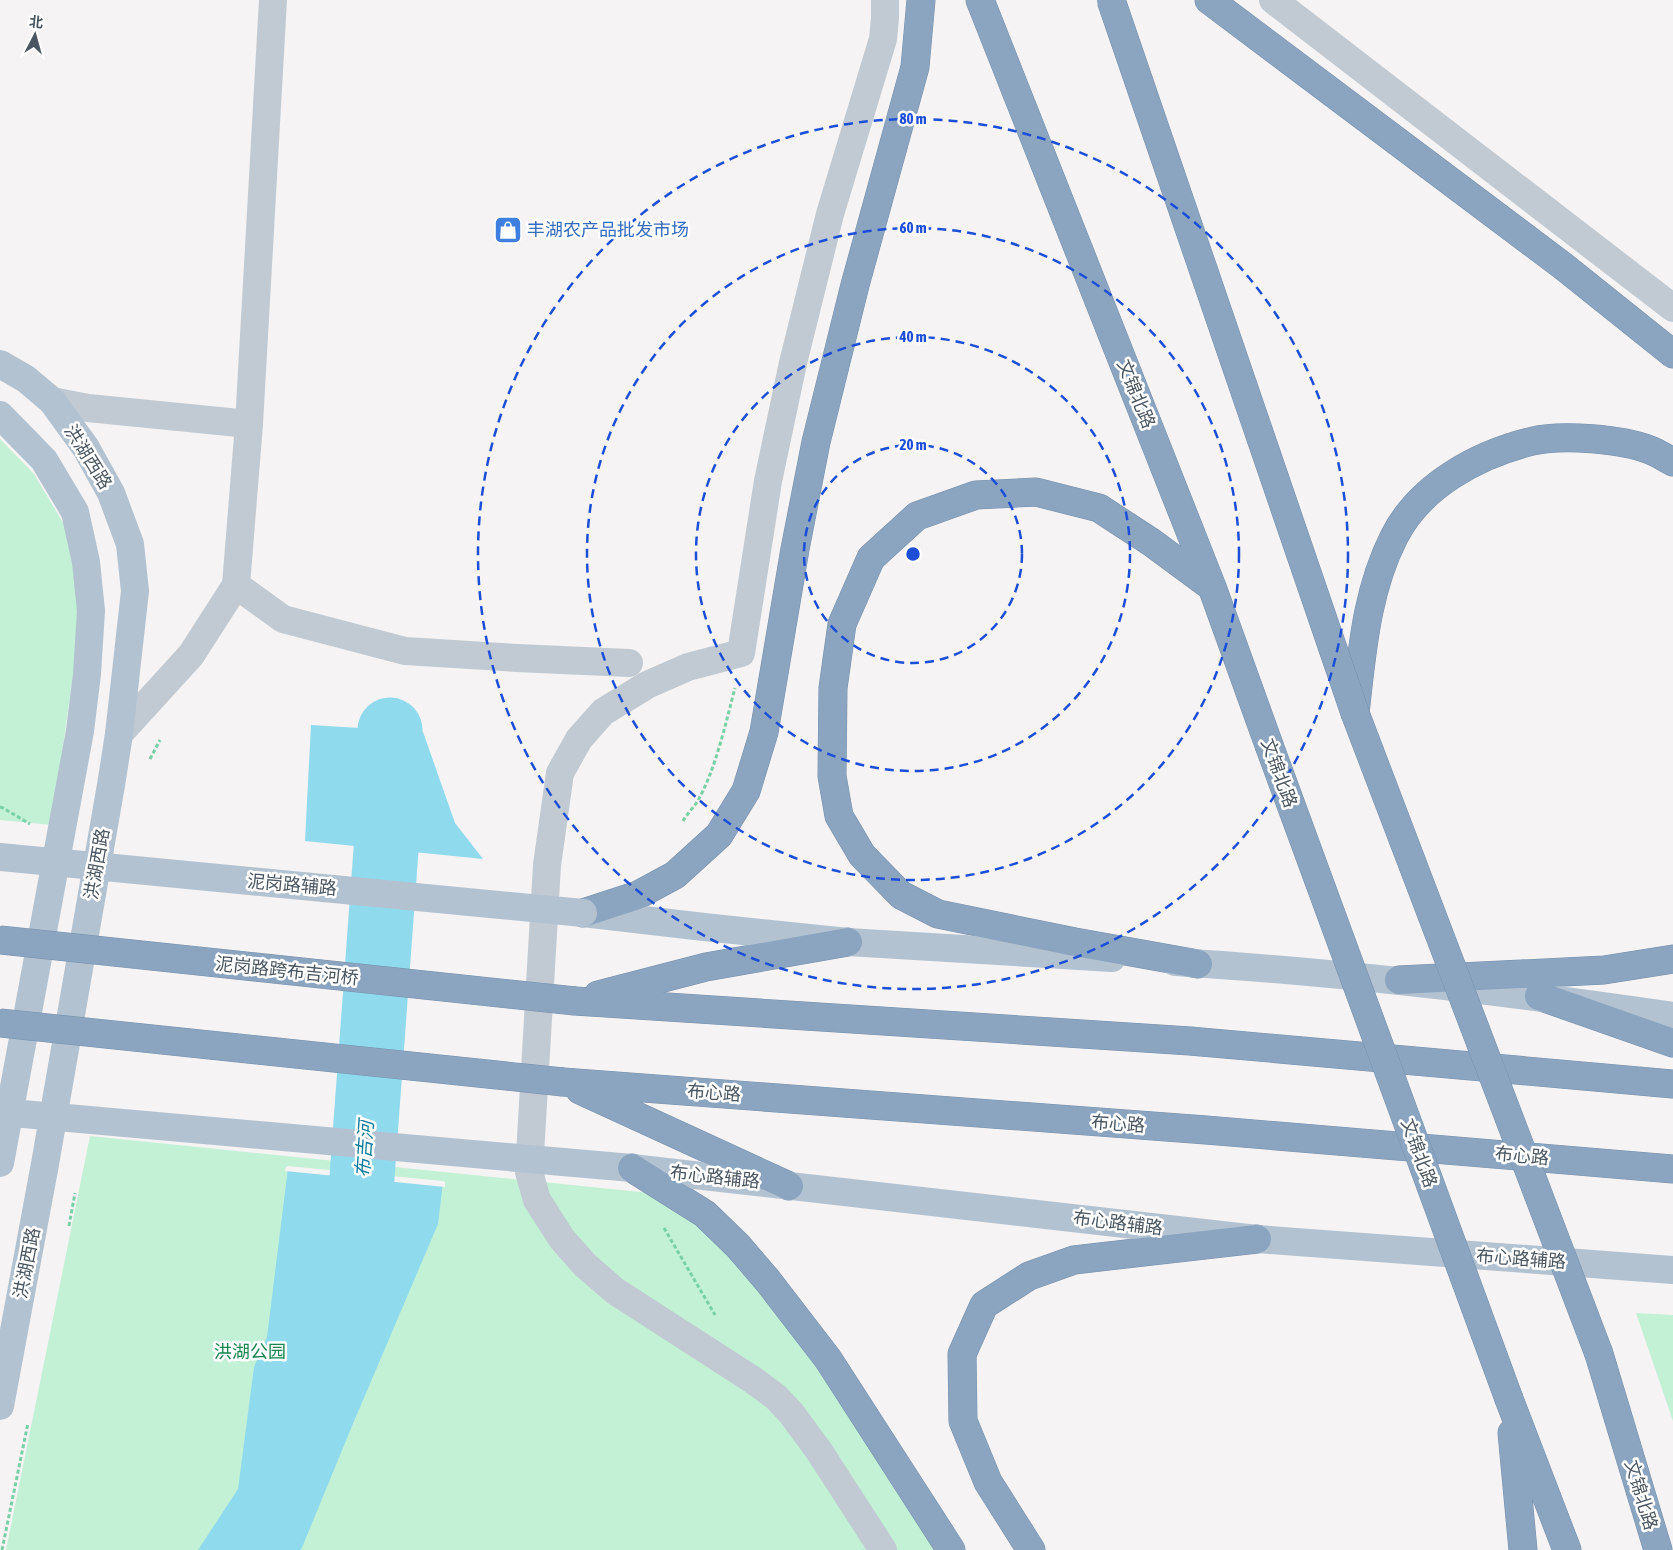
<svg xmlns="http://www.w3.org/2000/svg" width="1673" height="1550" font-family="'Asap Condensed','Noto Sans SC',sans-serif">
<style>
.green{fill:#c3f1d5}
.water{fill:#90daee}
.pier{fill:#f5f3f3}
.lines{fill:none;stroke-linecap:round;stroke-linejoin:round}
.river{stroke:#90daee;stroke-width:65}
.highway-casing{stroke:#7690ad;stroke-width:29}
.path{stroke:#7ad0a6;stroke-width:3;stroke-dasharray:4 2.5;stroke-linecap:butt}
.minor{stroke:#c1cad2;stroke-width:28}
.major{stroke:#b3c2d1;stroke-width:28}
.highway{stroke:#8ba5c1;stroke-width:28}
.highway-bridge-casing{stroke:#7690ad;stroke-width:29;stroke-linecap:butt}
.major-bridge{stroke:#b3c2d1;stroke-width:28}
.highway-bridge{stroke:#8ba5c1;stroke-width:28}
.ring{fill:none;stroke:#1d4ed8;stroke-width:2.5;stroke-dasharray:9 6}
.labels{text-anchor:middle;stroke-width:5;stroke-linejoin:round;paint-order:stroke}
.shop-label{font-size:18px;fill:#366cbe;stroke:#fff;text-anchor:start}
.street-label{font-size:18px;fill:#4a5661;stroke:#fff}
.park-label{font-size:18px;fill:#17864f;stroke:#fff}
.water-label{font-size:19px;font-style:italic;fill:#0c7c9b;stroke:#fff}
.centre{fill:#1d4ed8;stroke:#fff;stroke-width:2.5}
.ring-label{font-size:15px;text-anchor:middle;font-weight:bold;fill:#1d4ed8;stroke:#fff;stroke-width:5;stroke-linejoin:round;paint-order:stroke}
</style>
<rect width="100%" height="100%" fill="#f5f3f3"/>
<path class="green" d="M0,439L34,474L65,526L76,576L80,625L52,825L0,820Z
M90,1136L670,1195L752,1254L948,1550H6Z
M1636,1313L1673,1315V1421Z"/>
<path class="water" d="M311,725L423,732L455,823L483,859L305,841Z
M288,1168L443,1183L438,1224L352,1426L301,1550H198L238,1489L254,1367L267,1337Z"/>
<path class="pier" d="M288,1166L443,1181L445,1182V1187L285,1171L286,1167Z"/>
<g class="lines">
<path class="river" d="M346,1263L359,1218L386,850L390,730"/>
<g class="highway-casing">
<path id="highway" d="M980,0L1212,587L1269,745
M1209,0L1563,266L1673,354
M1355,713C1362,653 1366,592 1394,537C1420,485 1479,454 1533,441C1562,434 1622,439 1650,450C1658,453 1665,458 1673,462
M583,913L638,895L675,875L719,835L746,791L764,732L795,549L816,442L855,285L915,67L921,0
M1198,964L1075,942L938,914L901,895L862,855L839,816L832,776L833,688L842,624L871,558L917,516L976,495L1036,492L1099,508L1151,542L1212,587
M1399,980L1604,970L1673,959
M598,995L706,967L848,942
M1539,996L1673,1043
M575,1001L1190,1041L1673,1084
M563,1082L1206,1130L1673,1169
M580,1090L789,1186
M632,1168L705,1214L738,1246L768,1281L828,1359L951,1550
M1599,1354L1658,1550
M1509,1399L1567,1550
M1512,1433L1523,1550
M1031,1550L988,1482L963,1421L962,1354L984,1305L1029,1276L1074,1260L1257,1239"/>
</g>
<path class="path" d="M150,759L160,740
M0,807L3,808L30,824
M683,821C687,814 693,808 697,802C715,772 726,722 735,688
M69,1226L75,1193
M664,1228L715,1315
M2,1550L28,1423"/>
<path class="minor" d="M1273,0L1673,308
M52,401L88,408L249,424
M236,585L283,619L405,651L517,658L629,663
M119,734L191,655L236,585L249,424L273,0
M883,1550L819,1451L791,1413L776,1397L753,1380L615,1291L585,1265L562,1239L537,1200L529,1172L547,865L560,773L579,739L603,712L647,685L688,667L741,653L768,481L793,363L830,214L883,39L885,18V0"/>
<path class="major" d="M0,364L26,379L52,401L86,448L111,493L130,544L135,591L119,734L111,785L45,1164L0,1406
M0,415L44,460L75,512L86,562L91,611L87,674L80,731L0,1163
M583,913L704,927L848,942L1112,958
M1175,962C1342,972 1508,992 1673,1016
M563,1162L632,1168L1257,1239L1673,1270"/>
<use href="#highway" class="highway"/>
<g class="highway-bridge-casing">
<path id="highway-bridge" d="M1111,0L1355,713L1599,1354
M1269,745L1509,1399
M0,940L575,1001
M0,1023L563,1082"/>
</g>
<path class="major-bridge" d="M0,857L583,913
M0,1112L563,1162"/>
<use href="#highway-bridge" class="highway-bridge"/>
</g>
<g class="ring">
<circle cx="913" cy="554" r="109"/>
<circle cx="913" cy="554" r="217"/>
<circle cx="913" cy="554" r="326"/>
<circle cx="913" cy="554" r="435"/>
</g>
<defs>
<g id="shop-square" transform="scale(1.4375)"><rect x="-9" y="-9" width="18" height="18" rx="4" fill="#3f7fe0" stroke="#fff"/><path d="M-5-2.5h2.3a2.7 3.5 0 0 1 5.4 0H5L5.5 6h-11ZM-1.5-2.5h3a1.5 2.3 0 0 0-3 0Z" fill="#fff"/></g>
</defs>
<g fill-rule="evenodd">
<use href="#shop-square" x="508" y="230"/>
</g>
<g class="labels">
<g class="shop-label">
<text x="527" y="236">丰湖农产品批发市场</text>
</g>
<g class="street-label">
<text transform="translate(1136 394) rotate(68)" y="6">文锦北路</text>
<text transform="translate(88 457) rotate(58)" y="6">洪湖西路</text>
<text transform="translate(1279 773) rotate(70)" y="6">文锦北路</text>
<text transform="translate(97 864) rotate(-80)" y="6">洪湖西路</text>
<text transform="translate(292 885) rotate(5)" y="6">泥岗路辅路</text>
<text transform="translate(287 971) rotate(6)" y="6">泥岗路跨布吉河桥</text>
<text transform="translate(714 1093) rotate(4)" y="6">布心路</text>
<text transform="translate(1118 1124) rotate(4)" y="6">布心路</text>
<text transform="translate(1419 1153) rotate(70)" y="6">文锦北路</text>
<text transform="translate(1522 1156) rotate(5)" y="6">布心路</text>
<text transform="translate(715 1177) rotate(6)" y="6">布心路辅路</text>
<text transform="translate(1118 1223) rotate(7)" y="6">布心路辅路</text>
<text transform="translate(1521 1259) rotate(4)" y="6">布心路辅路</text>
<text transform="translate(27 1263) rotate(-79)" y="6">洪湖西路</text>
<text transform="translate(1641 1495) rotate(73)" y="6">文锦北路</text>
</g>
<g class="park-label">
<text x="250" y="1358">洪湖公园</text>
</g>
<g class="water-label">
<text transform="translate(364 1149) rotate(-86)" y="7">布吉河</text>
</g>
</g>
<circle cx="913" cy="554" r="8" class="centre"/>
<g class="ring-label">
<text x="913" y="124">80 m</text>
<text x="913" y="233">60 m</text>
<text x="913" y="342">40 m</text>
<text x="913" y="450">20 m</text>
</g>
<g transform="translate(35 35) rotate(6)" stroke="#ffffff" stroke-width="4" paint-order="stroke">
<path d="M0-4L9 19L0 12L-9 19Z" fill="#4a5661"/>
<text y="-8" font-size="14" font-weight="bold" text-anchor="middle" fill="#4a5661">北</text>
</g>
</svg>
